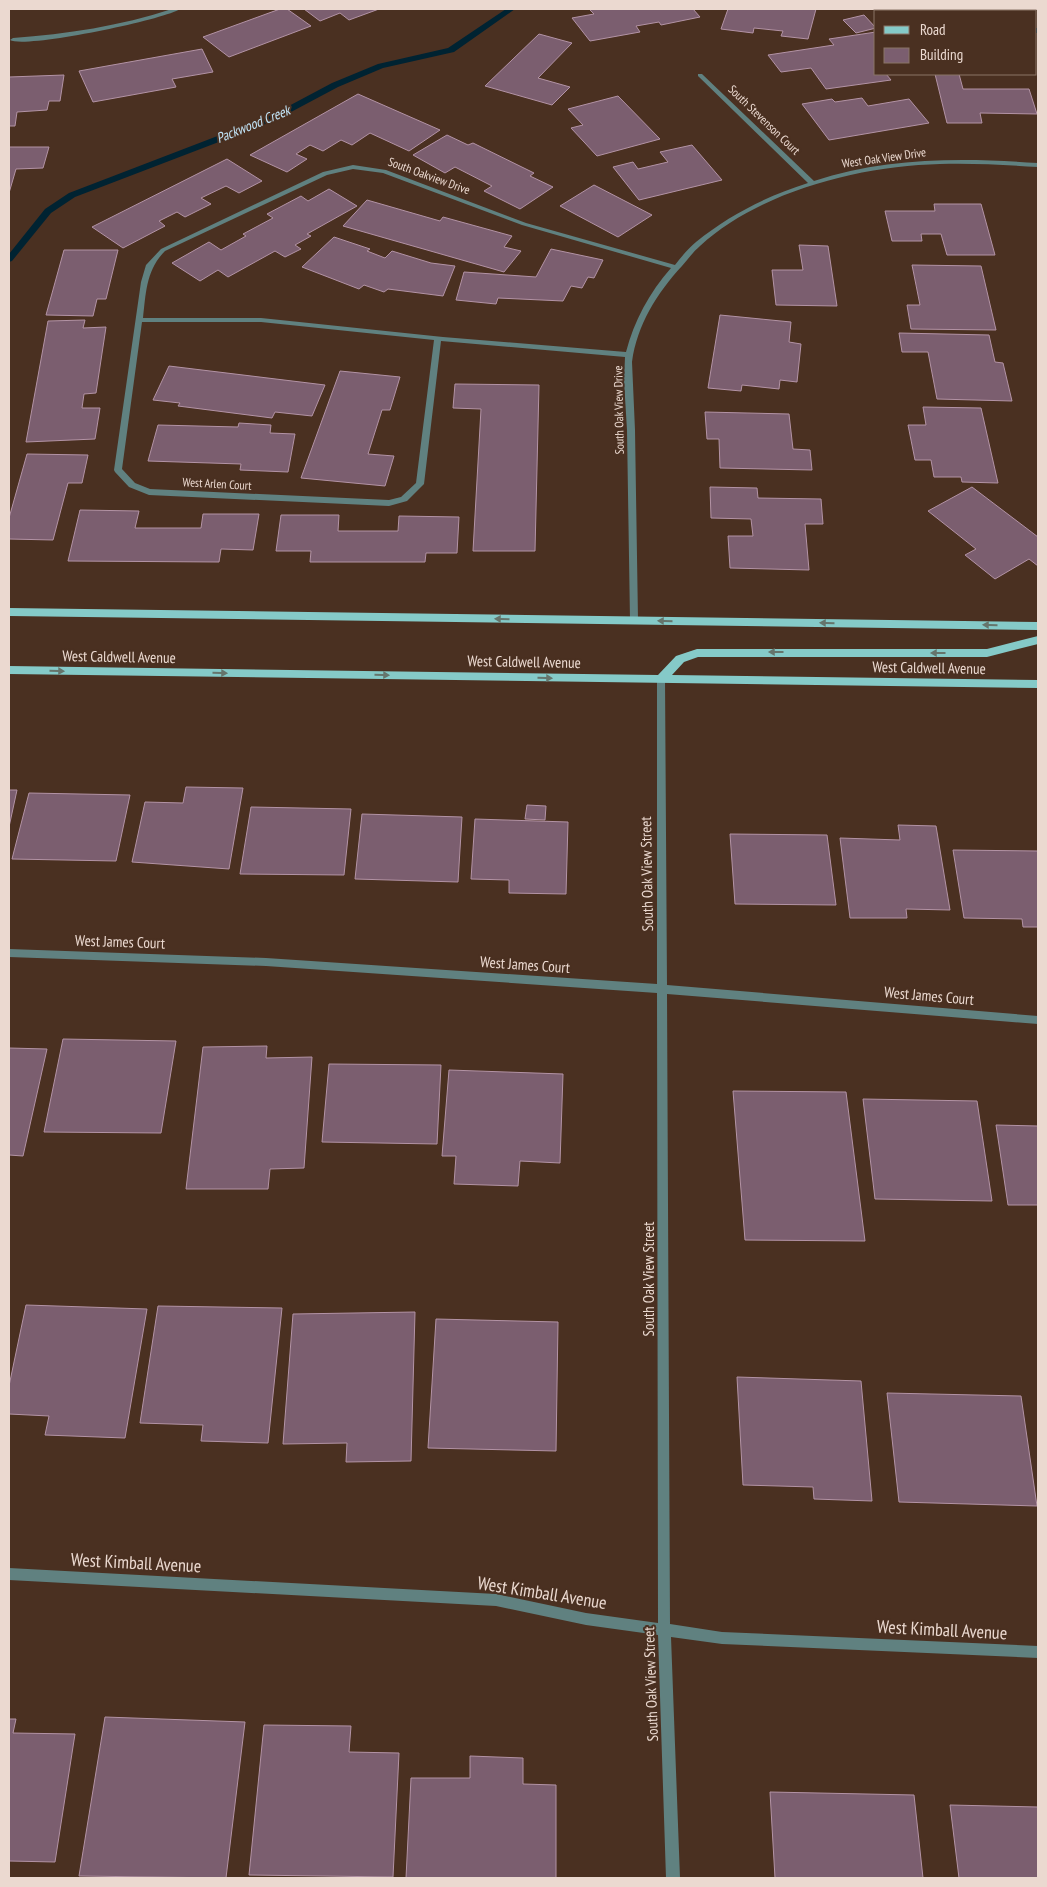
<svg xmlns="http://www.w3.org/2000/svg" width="1047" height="1887" font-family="'PT Sans Narrow',sans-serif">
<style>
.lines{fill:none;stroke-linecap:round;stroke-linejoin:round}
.stream{fill:#002332;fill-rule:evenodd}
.building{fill:#7b5e6f;stroke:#b393a5}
.minor{fill:#608180;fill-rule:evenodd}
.primary{fill:#85cac8;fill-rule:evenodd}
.oneway{fill:#65756c}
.labels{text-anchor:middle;stroke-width:4;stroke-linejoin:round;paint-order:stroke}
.far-street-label{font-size:12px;fill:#ebd9d0;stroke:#4a3021}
.far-water-label{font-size:14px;font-style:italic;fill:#c2e4f7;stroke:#4a3021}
.street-label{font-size:15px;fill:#ebd9d0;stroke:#4a3021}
.near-street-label{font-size:18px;fill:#ebd9d0;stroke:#4a3021}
</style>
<rect width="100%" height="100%" fill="#4a3021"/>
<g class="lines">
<path class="stream" d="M506,9H515L454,52L383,68L338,87L276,120L75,197L51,213L12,261L9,262V254L45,209L69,193L270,116L332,83L378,64L448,48Z
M954,9H967L971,11H958Z
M1036,28H1038V33H1036Z"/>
</g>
<path class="building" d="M280,9H287L311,26L229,57L203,37Z
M304,9H379L349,20L340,13L320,21Z
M589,9H693L700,17L661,25L659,22L636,26L640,32L590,41L572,18L594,14Z
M728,9H816L808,39L781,36L783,31L754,28L753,33L721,29Z
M864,15L876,28L856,33L843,20Z
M876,32V74H886L891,80L826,89L811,68L781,72L768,55L834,45L829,39Z
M539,34L572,43L538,78L570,87L552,105L485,86Z
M202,49L213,72L172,79L176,87L93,102L79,71Z
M935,74H959L963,89H1029L1037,114L980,113L982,123H947Z
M64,75L60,101H49L47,110L17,112L15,126H9V77Z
M358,94L440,130L409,151L370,133L352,145L341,140L323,151L310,145L296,154L307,159L287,172L250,155Z
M618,96L660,139L597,156L571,128L583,125L568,109Z
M862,98L868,106L909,99L929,123L829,140L802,104L832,99L835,102Z
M447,135L468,145L473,143L534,173L530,176L553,187L520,209L484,191L492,186L455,167L445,173L413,155Z
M692,145L722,180L639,200L613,167L633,162L638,169L668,162L660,152Z
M9,147H49L43,168L16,169L9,193Z
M227,159L262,181L239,193L226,186L201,198L211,204L185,217L177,212L159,221L165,226L123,248L92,227Z
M594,185L652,215L618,237L560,206Z
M329,189L357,206L307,234L311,236L295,245L301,249L285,257L275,251L228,277L218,270L200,281L172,263L209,242L221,250L246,236L243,234L273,218L267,214L301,196L308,201Z
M367,200L440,221L443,217L512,236L504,247L521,251L504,272L343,226Z
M934,204H981L995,255H947L941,234H921L922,241H892L885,211H935Z
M334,237L370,249L367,251L385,258L392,251L431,263L455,266L443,296L388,289L384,292L364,285L359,289L302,267Z
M799,245L828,246L837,306L776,305L772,270H803Z
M551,249L603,260L594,278L588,277L582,288L571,286L563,301L498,298L496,304L456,300L464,272L536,277Z
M64,250H118L106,299H97L93,316L46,315Z
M912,265L981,266L996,330L911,329L907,305H920Z
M720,315L791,322L789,342L801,344L797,382L780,380L779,389L742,385L741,391L708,388Z
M85,320L83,328L106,327L96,393L84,394L82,408H100L95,439L26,442L48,321Z
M899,333L989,335L995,362L1003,363L1012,401L937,399L928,352H902Z
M169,366L325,385L312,416L275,412L272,418L178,406L180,403L153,400Z
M340,371L400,377L390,410H382L368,454L394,456L385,486L301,478Z
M455,384L539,385L535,551H473L481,409L453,408Z
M923,407L981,408L998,483L962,482L961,477H934L931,460H915L908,425H926Z
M705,412L789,414L793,449L810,450L812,470L720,468L719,439H707Z
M239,423L271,425L270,433L295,434L288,472L240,470L241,464L148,461L158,425L238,427Z
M27,454L88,455L82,483H68L53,540L9,539V518Z
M710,487L757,488L758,498L821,499L823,524H805L809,570L730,568L728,536H753L751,519L711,518Z
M972,487L1038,537V566L1029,559L995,579L965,555L976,549L928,511Z
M80,510L139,511L135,528H201L203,514H259L253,550L221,549L219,562L68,561Z
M281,515H339L338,531H398L399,516L459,517L457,553H426L425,562H310L311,551H276Z
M186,787L243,788L229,869L132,862L145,802L183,803Z
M9,790H17L9,827Z
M29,793L130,795L116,861L12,859Z
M527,805L546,806L545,820L525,819Z
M251,807L351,809L344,875L240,874Z
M362,814L462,817L458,882L355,879Z
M475,819L568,822L566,894L509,893V880L471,879Z
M898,825L936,826L950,910L906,909L907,918H850L840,838L900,840Z
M730,834L827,835L836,905L735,904Z
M953,850L1038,851V927H1023L1022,919L964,918Z
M63,1039L176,1041L161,1133L44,1132Z
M267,1046L266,1058L312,1057L304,1168L270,1169L268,1189H186L203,1047Z
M9,1048L47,1049L23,1156L9,1155Z
M329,1064L441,1065L437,1144L322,1142Z
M449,1070L563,1074L560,1163L520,1161L518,1186L454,1184L456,1156H442Z
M733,1091L846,1092L865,1241L745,1240Z
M863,1099L977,1101L992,1201L875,1199Z
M996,1125L1038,1126V1205H1008Z
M26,1305L147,1309L125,1438L45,1435L49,1416L9,1414V1386Z
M158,1306L282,1308L268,1443L201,1441L203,1425L140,1423Z
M415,1312L411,1461L346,1462L347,1443L283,1444L293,1314Z
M436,1319L558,1322L556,1451L428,1448Z
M737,1377L861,1381L872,1501L814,1499L813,1487L743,1485Z
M887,1393L1021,1396L1037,1506L899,1502Z
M105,1717L245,1722L226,1878L79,1876Z
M9,1719H16L13,1733L75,1734L55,1862L9,1861Z
M264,1725L351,1726L349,1752L399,1753L393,1877L249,1875Z
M470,1756L523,1758V1784L556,1785V1878H406L411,1778H470Z
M770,1792L914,1795L923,1878H775Z
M950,1805L1038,1807V1878H959Z"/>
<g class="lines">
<path class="minor" d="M172,9H180C163,20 25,49 10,40L13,38C67,34 120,26 172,9Z
M698,74H702L814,181C886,157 963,158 1038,163V167C1005,165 973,163 940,164C860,166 760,191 700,246C693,252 688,259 682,266C657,293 637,325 632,362L635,430L638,620L637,622L634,623L630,620L627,430L624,381L625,357L441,341L424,484L407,501L389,506L149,495L129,487L115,472L114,470L141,282L146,265L161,249L323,172L353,165L386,170L526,223L675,265C681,257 688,249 696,242C729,215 767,196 808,183L698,76ZM353,169L383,173L522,225L671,268C649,293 634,321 626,352L443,337L261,318H143C146,293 146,270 165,251L327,175ZM142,322H261L434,340L416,483L401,497L389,500L150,489L135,483L122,469Z
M661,676L665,679L667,985L1038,1016V1024L667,994L670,1624L722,1632L1038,1646V1658L722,1644L671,1637L680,1878H666L658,1635L586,1625L496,1606L9,1580V1568L496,1594L586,1613L658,1623L657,993L266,966L9,957V949L266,958L657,984V679Z"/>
<path class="primary" d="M9,608L1038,622V630L9,616Z
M1038,636V644L987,657H698L684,662L672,675L1038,680V688L9,674V666L658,675L676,656L697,649H987Z"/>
</g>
<defs><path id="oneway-solid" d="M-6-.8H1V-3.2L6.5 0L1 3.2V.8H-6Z" transform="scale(1.25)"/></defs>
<g class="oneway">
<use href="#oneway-solid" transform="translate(502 619) rotate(-179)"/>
<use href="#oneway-solid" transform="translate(665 621) rotate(-179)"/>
<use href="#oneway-solid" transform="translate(827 623) rotate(-179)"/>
<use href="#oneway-solid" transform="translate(990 625) rotate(-179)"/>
<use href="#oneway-solid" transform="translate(776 652) rotate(-180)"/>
<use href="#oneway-solid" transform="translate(938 653) rotate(-180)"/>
<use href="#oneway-solid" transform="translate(57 671) rotate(1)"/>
<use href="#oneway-solid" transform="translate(220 673) rotate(1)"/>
<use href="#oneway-solid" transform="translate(382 675) rotate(1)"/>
<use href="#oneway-solid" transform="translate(545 678) rotate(1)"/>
</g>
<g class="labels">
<g class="far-street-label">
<text transform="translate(764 120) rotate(44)" y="4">South Stevenson Court</text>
<text transform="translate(884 158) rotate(-8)" y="4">West Oak View Drive</text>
<text transform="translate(429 176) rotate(20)" y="4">South Oakview Drive</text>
<text transform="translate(619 410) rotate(-91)" y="4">South Oak View Drive</text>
<text transform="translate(217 484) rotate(3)" y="4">West Arlen Court</text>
</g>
<g class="far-water-label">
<text transform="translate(253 124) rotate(-22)" y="5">Packwood Creek</text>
</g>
<g class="street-label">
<text transform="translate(119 657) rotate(1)" y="5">West Caldwell Avenue</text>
<text transform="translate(524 662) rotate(1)" y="5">West Caldwell Avenue</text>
<text transform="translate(929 668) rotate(1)" y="5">West Caldwell Avenue</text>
<text transform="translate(647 874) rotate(-91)" y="5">South Oak View Street</text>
<text transform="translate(120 942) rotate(2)" y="5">West James Court</text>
<text transform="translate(525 965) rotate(4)" y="5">West James Court</text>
<text transform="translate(929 996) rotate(5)" y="5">West James Court</text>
<text transform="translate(649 1279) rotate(-90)" y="5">South Oak View Street</text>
<text transform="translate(651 1684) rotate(-92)" y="5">South Oak View Street</text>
</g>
<g class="near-street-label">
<text transform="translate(136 1563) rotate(3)" y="6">West Kimball Avenue</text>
<text transform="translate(542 1593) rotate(9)" y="6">West Kimball Avenue</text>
<text transform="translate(942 1630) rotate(3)" y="6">West Kimball Avenue</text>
</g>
</g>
<rect width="1047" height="1887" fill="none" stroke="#ebd9d0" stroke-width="20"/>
<rect x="874" y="10" width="162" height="65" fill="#4a3021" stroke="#8a7467"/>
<rect x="884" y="26" width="25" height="8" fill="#85cac8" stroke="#8a7467"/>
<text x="920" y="35" font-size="15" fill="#ebd9d0">Road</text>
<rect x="884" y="48" width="25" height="15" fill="#7b5e6f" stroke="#8a7467"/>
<text x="920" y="60" font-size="15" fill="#ebd9d0">Building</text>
</svg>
